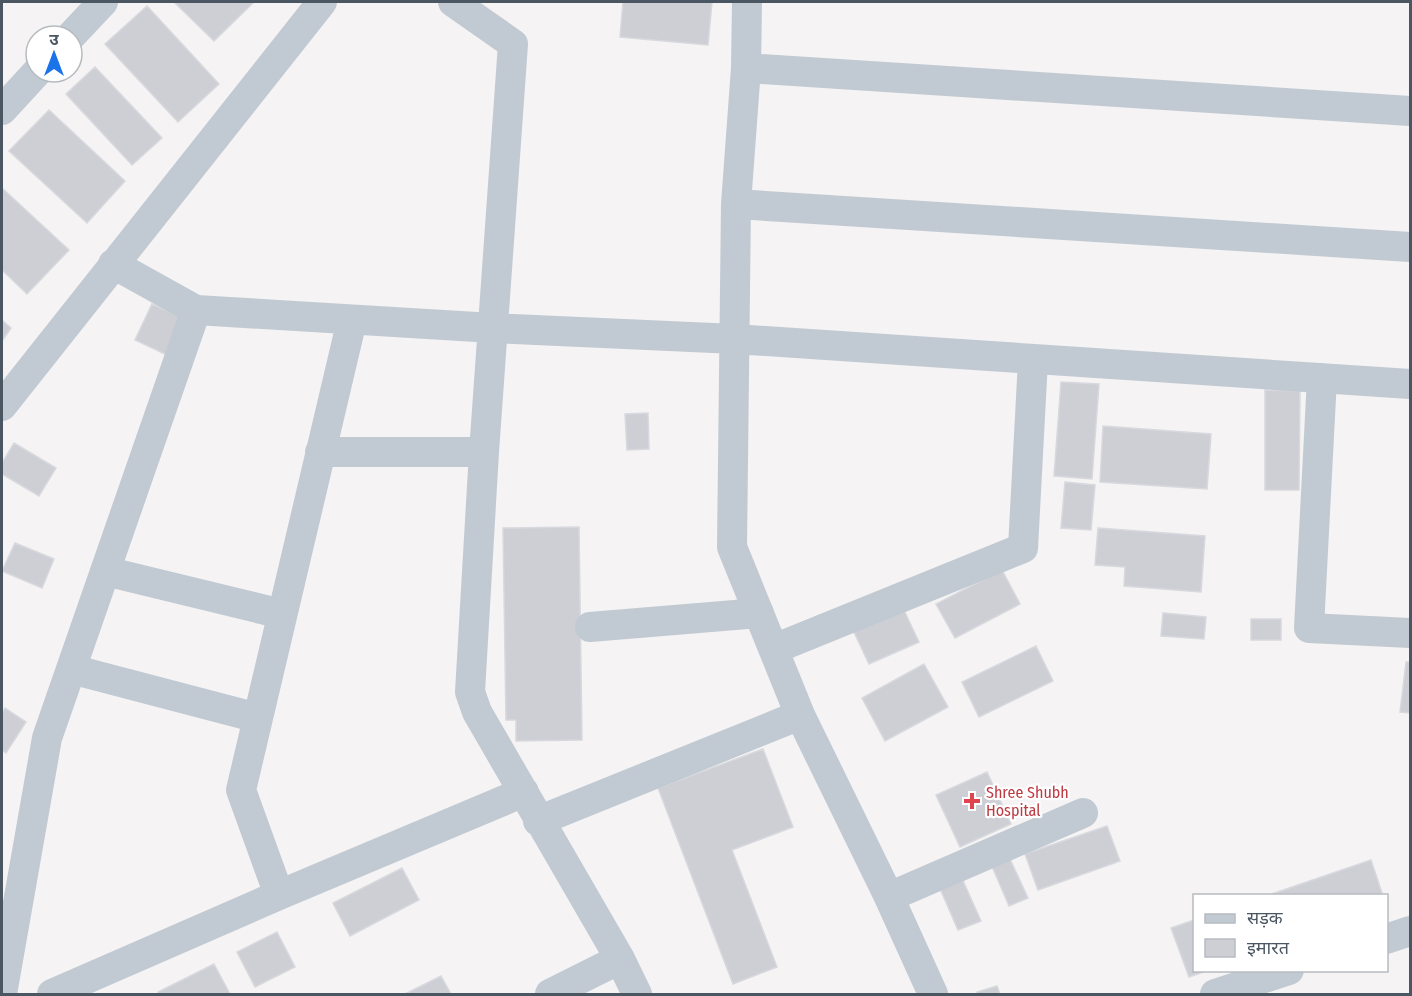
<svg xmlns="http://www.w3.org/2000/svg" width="1412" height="996" font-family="'Fira Sans Condensed','Noto Sans Devanagari',sans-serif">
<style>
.building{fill:#cdcfd5;stroke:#d7d9de;stroke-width:1.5}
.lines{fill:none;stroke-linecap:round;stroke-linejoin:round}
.minor{stroke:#c1cad2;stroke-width:30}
.health-dot{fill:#e0444e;stroke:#fff;stroke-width:2}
.labels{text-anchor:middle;stroke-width:4.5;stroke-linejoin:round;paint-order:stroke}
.health-label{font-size:16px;fill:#be3a42;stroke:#fff;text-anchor:start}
</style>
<rect width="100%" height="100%" fill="#f5f3f3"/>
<path class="building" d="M174,2H254L214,41Z
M623,2H712L708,45L620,37Z
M147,6L219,84L178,122L105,44Z
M95,67L162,138L132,165L66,94Z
M49,110L125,181L87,223L9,151Z
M2,188L69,250L27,294L2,270Z
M152,304L186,319L169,356L135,340Z
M2,320L11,328L2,341Z
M1061,382L1099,384L1092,479L1054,476Z
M1265,390L1300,391L1299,490H1265Z
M648,413L649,449L627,450L625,414Z
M1103,426L1211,434L1207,489L1100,482Z
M14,443L56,468L39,496L2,474V463Z
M1065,482L1095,485L1091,530L1061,528Z
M579,527L582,740L516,741V720H506L503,528Z
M1098,528L1205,536L1201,592L1124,586L1125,567L1095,565Z
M15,543L54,559L42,588L2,571Z
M1002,570L1020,604L955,638L936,604Z
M902,606L919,642L869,664L852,628Z
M1163,613L1206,617L1204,639L1161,636Z
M1251,619H1281V640H1251Z
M1036,646L1053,681L979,717L962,682Z
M1406,662H1410V713L1400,712Z
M924,664L948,707L885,741L862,698Z
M5,708L26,722L6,753L2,750V714Z
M763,749L793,827L732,850L777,967L733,984L658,788Z
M987,772L1011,824L960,847L936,795Z
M1107,826L1120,861L1038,890L1025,854Z
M1009,857L1028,898L1009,906L991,864Z
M1371,860L1383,896H1266Z
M402,868L419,900L350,936L333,903Z
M960,874L981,921L958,930L938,884Z
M1194,920V970H1209L1189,977L1171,928Z
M277,932L295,967L255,987L237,952Z
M214,964L230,994H159L158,992Z
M441,976L451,994H405Z
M997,986L1000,994H977V992Z"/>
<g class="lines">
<path class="minor" d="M453,2L513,44L484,452L470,692L477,712L620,959L637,994
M747,2L746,68L736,204L732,547L800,715L889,897L933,994
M71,36L103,2
M746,68L1410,111
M2,110L37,72
M736,204L1410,247
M113,264L196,310
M1322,378L1309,628L1410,633
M2,406L322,2
M320,452H484
M105,571L282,614
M590,627L759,613
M774,649L1023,548L1033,360
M71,669L258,718
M538,821L800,715
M279,895L241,790L352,320
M889,897L1083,813
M1386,939L1410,931
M2,994L47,738L196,310L493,328L735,339L1410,384
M52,994L279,895L524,792
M550,994L620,959
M1215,994L1289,970"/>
</g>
<path class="health-dot" d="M969 792h6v6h6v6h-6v6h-6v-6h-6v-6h6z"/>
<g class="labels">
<g class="health-label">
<text x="986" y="798">Shree Shubh<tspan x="986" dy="18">Hospital</tspan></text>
</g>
</g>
<rect width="1412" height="996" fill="none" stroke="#4a5661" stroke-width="6"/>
<rect x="1193" y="894" width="195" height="78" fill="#ffffff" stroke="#b7bbc0" stroke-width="1.5"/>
<rect x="1205" y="914" width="30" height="9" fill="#c1cad2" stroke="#b7bbc0" stroke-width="1.5"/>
<text x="1247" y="924" font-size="18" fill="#4a5661">सड़क</text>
<rect x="1205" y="939" width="30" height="18" fill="#cdcfd5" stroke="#b7bbc0" stroke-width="1.5"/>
<text x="1247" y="954" font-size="18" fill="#4a5661">इमारत</text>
<g transform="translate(54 54)"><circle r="28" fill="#ffffff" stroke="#b7bbc0" stroke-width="1.5"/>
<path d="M0-4.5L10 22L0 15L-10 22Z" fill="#1a73e8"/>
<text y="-9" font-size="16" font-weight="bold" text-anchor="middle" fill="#4a5661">उ</text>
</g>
</svg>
